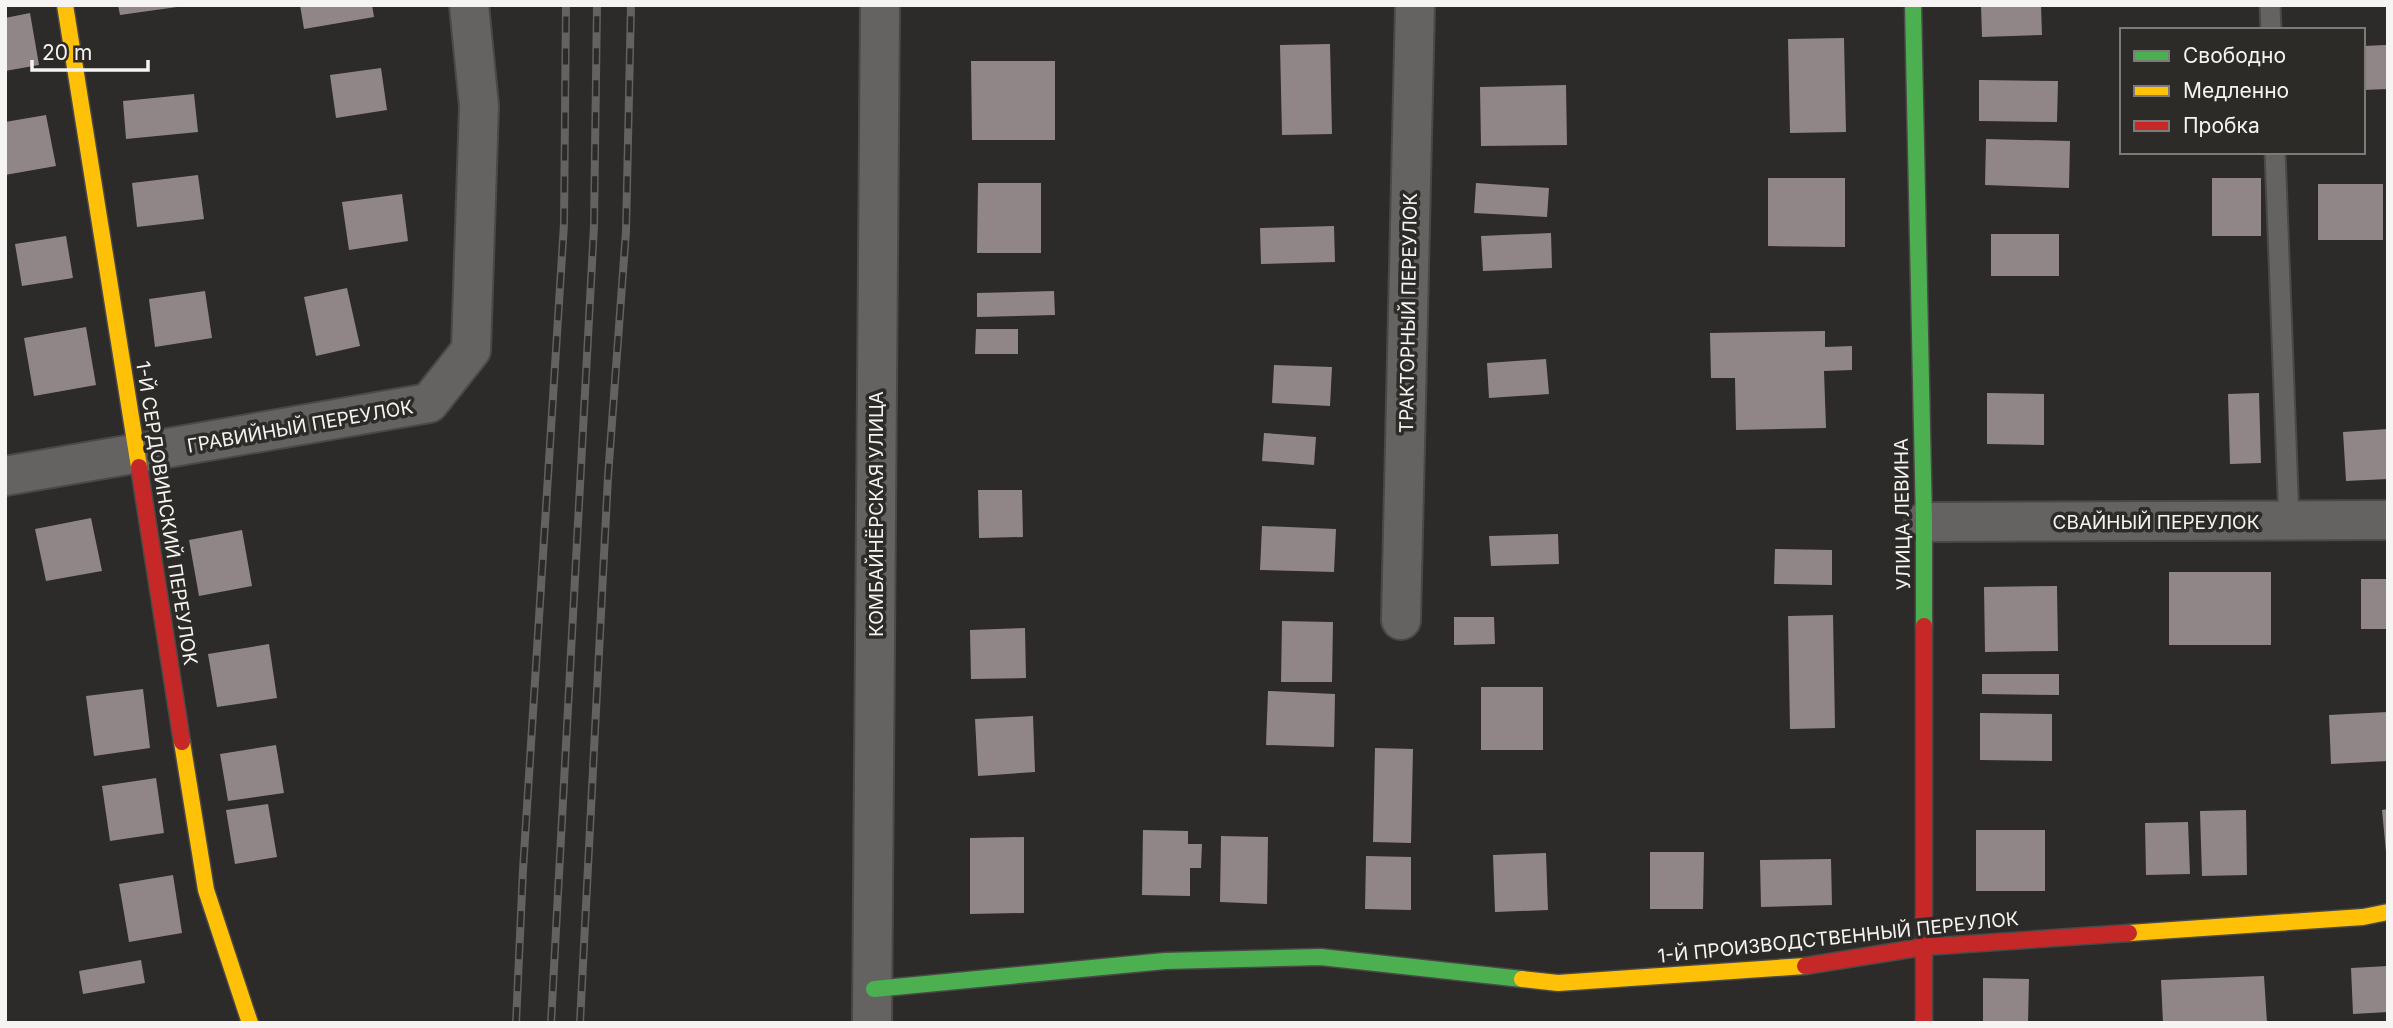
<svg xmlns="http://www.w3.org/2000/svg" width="2393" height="1028" font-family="Inter,sans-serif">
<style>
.building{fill:#908688}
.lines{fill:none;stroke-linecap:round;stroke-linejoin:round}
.lane-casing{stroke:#4a4948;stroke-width:23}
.street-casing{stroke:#4a4948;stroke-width:42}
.fast-casing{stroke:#4a4948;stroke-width:19}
.slow-casing{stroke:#4a4948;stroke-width:19}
.jam-casing{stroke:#4a4948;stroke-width:19}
.lane{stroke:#646362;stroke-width:19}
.street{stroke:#646362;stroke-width:38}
.fast{stroke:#4caf50;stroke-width:16}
.slow{stroke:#ffc107;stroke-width:16}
.jam{stroke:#c62828;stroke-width:16}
.rail-casing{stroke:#636261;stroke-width:8}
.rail{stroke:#2d2b28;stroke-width:5;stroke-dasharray:16;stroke-linecap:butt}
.labels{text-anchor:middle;stroke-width:7;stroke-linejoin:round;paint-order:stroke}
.street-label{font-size:19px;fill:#f6f4f3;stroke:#2d2b28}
</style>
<rect width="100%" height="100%" fill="#2c2b29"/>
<path class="building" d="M118,5H176L177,7L120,15Z
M300,5H372L374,17L304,29Z
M1981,5H2041L2042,35L1982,37Z
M30,13L39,65L5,71V18Z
M1844,38L1846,132L1790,133L1788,39Z
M1330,44L1332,134L1282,135L1280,45Z
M2386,45L2388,89L2363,90V46Z
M971,61H1055V140H972Z
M381,68L387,110L336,118L330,75Z
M1979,80L2058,81L2057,122L1979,121Z
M1566,85L1567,145L1481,146L1480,87Z
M194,94L198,132L126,139L123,101Z
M46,115L56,166L5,175V122Z
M1986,139L2070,141L2069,188L1985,185Z
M198,175L204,219L137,227L132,183Z
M1768,178H1845V247L1768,246Z
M2212,178H2261V236H2212Z
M978,183H1041V253H977Z
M1476,183L1549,188L1547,217L1474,213Z
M2318,184H2383V240H2318Z
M402,194L408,241L349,250L342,202Z
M1334,226L1335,262L1261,264L1260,228Z
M1551,233L1552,268L1483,271L1481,236Z
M1991,234H2059V276H1991Z
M66,236L73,278L22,286L15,244Z
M347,288L360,346L316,356L304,297Z
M205,291L212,338L155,347L149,299Z
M1054,291L1055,315L977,317V293Z
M86,327L96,385L34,396L24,338Z
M976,329H1018V354H975Z
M1825,331V347L1852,346V370L1824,371L1826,428L1736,430L1735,378H1711L1710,333Z
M1546,359L1549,394L1489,398L1487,363Z
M1274,365L1332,367L1330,406L1272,403Z
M1987,393L2044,394V445L1987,444Z
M2259,393L2261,463L2230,464L2228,394Z
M2388,429V479L2346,481L2343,432Z
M1264,433L1316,437L1314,465L1262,461Z
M978,490H1022L1023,537L979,538Z
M91,518L102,571L46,581L35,529Z
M1262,526L1336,529L1334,572L1260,570Z
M242,530L252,586L199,596L189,540Z
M1558,534L1559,564L1491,566L1489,536Z
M1775,549L1832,550V585L1774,584Z
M2169,572H2271V645H2169Z
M2361,579H2388V629H2361Z
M2057,586L2058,651L1985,652L1984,587Z
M1833,615L1835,728L1790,729L1788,616Z
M1454,617H1494L1495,644L1454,645Z
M1282,621L1333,622L1332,682H1281Z
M1025,628L1026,678L971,679L970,630Z
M269,644L277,698L217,707L208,654Z
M1982,674H2059V695L1982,694Z
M1481,687H1543V750H1481Z
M143,689L150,748L94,756L86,696Z
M1268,691L1335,694L1334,747L1266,745Z
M2388,712V761L2331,764L2329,715Z
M1980,713L2052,714V761L1980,760Z
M1033,716L1035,772L978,776L975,719Z
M276,745L284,793L228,801L220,754Z
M1375,748L1413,749L1411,843L1373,842Z
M156,778L164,833L110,841L102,786Z
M268,804L277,857L235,864L226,810Z
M2388,809V852H2386L2382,810Z
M2246,810L2247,875L2202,876L2200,811Z
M2188,822L2190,874L2146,875L2145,823Z
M1143,830L1188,831V844H1202L1201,868H1190V896L1142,895Z
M1976,830H2045V891H1976Z
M1221,836L1268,837L1267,904L1220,902Z
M1024,837V913L970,914V838Z
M1650,852H1704L1703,909H1650Z
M1546,853L1548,910L1495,912L1493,855Z
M1366,856L1411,857V910L1365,909Z
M1831,859L1832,905L1761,907L1760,860Z
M173,875L182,933L129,942L119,884Z
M141,960L145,983L83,994L79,971Z
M2388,966V1012L2353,1014L2351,968Z
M2264,976L2267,1023H2163L2161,980Z
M1983,978L2029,979L2028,1023H1983Z"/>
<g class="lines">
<g class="lane-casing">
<path id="lane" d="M2270,5L2271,30
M2275,152L2289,521"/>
</g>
<g class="street-casing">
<path id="street" d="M5,476L429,403L471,350L479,106L469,5
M1924,522L2388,520
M1401,620L1415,5
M872,1023L880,5"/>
</g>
<g class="fast-casing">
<path id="fast" d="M1913,5L1924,522V626
M874,989L1165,961L1321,957L1522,979"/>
</g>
<g class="slow-casing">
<path id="slow" d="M65,5L139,467
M182,742L206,890L250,1023
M2129,933L2363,917L2388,912
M1522,979L1558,983L1805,966"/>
</g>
<g class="jam-casing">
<path id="jam" d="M139,467L182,742
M1924,626V1023
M1805,966L1923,947L2129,933"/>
</g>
<use href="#lane" class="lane"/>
<use href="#street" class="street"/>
<use href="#fast" class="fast"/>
<use href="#slow" class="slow"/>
<use href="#jam" class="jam"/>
<g class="rail-casing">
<path id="rail" d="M516,1023L523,870L564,224L566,5
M551,1023L594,226L597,5
M580,1023L608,477L626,231L631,5"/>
</g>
<use href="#rail" class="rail"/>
</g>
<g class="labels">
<g class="street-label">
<text transform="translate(1408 313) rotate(-89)" y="7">ТРАКТОРНЫЙ ПЕРЕУЛОК</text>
<text transform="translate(300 426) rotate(-10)" y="7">ГРАВИЙНЫЙ ПЕРЕУЛОК</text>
<text transform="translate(167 513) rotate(81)" y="7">1-Й СЕРДОВИНСКИЙ ПЕРЕУЛОК</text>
<text transform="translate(876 514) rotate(-90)" y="7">КОМБАЙНЁРСКАЯ УЛИЦА</text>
<text transform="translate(1902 514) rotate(-91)" y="7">УЛИЦА ЛЕВИНА</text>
<text x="2156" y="529">СВАЙНЫЙ ПЕРЕУЛОК</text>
<text transform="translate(1838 937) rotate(-6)" y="7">1-Й ПРОИЗВОДСТВЕННЫЙ ПЕРЕУЛОК</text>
</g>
</g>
<rect width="2393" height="1028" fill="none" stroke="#f6f4f3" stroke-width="14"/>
<rect x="2120" y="28" width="245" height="126" fill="#2d2b28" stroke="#7d7b79" stroke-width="2"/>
<rect x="2134" y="51" width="35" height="10" fill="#4caf50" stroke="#7d7b79" stroke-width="2"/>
<text x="2183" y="63" font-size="21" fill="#f6f4f3">Свободно</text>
<rect x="2134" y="86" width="35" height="10" fill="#ffc107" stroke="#7d7b79" stroke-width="2"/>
<text x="2183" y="98" font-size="21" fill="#f6f4f3">Медленно</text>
<rect x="2134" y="121" width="35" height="10" fill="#c62828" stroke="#7d7b79" stroke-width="2"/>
<text x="2183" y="133" font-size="21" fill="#f6f4f3">Пробка</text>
<path d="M32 60v10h116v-10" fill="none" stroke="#f6f4f3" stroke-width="3.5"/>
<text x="42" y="60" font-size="21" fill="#f6f4f3" stroke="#2d2b28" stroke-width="5" paint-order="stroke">20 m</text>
</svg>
